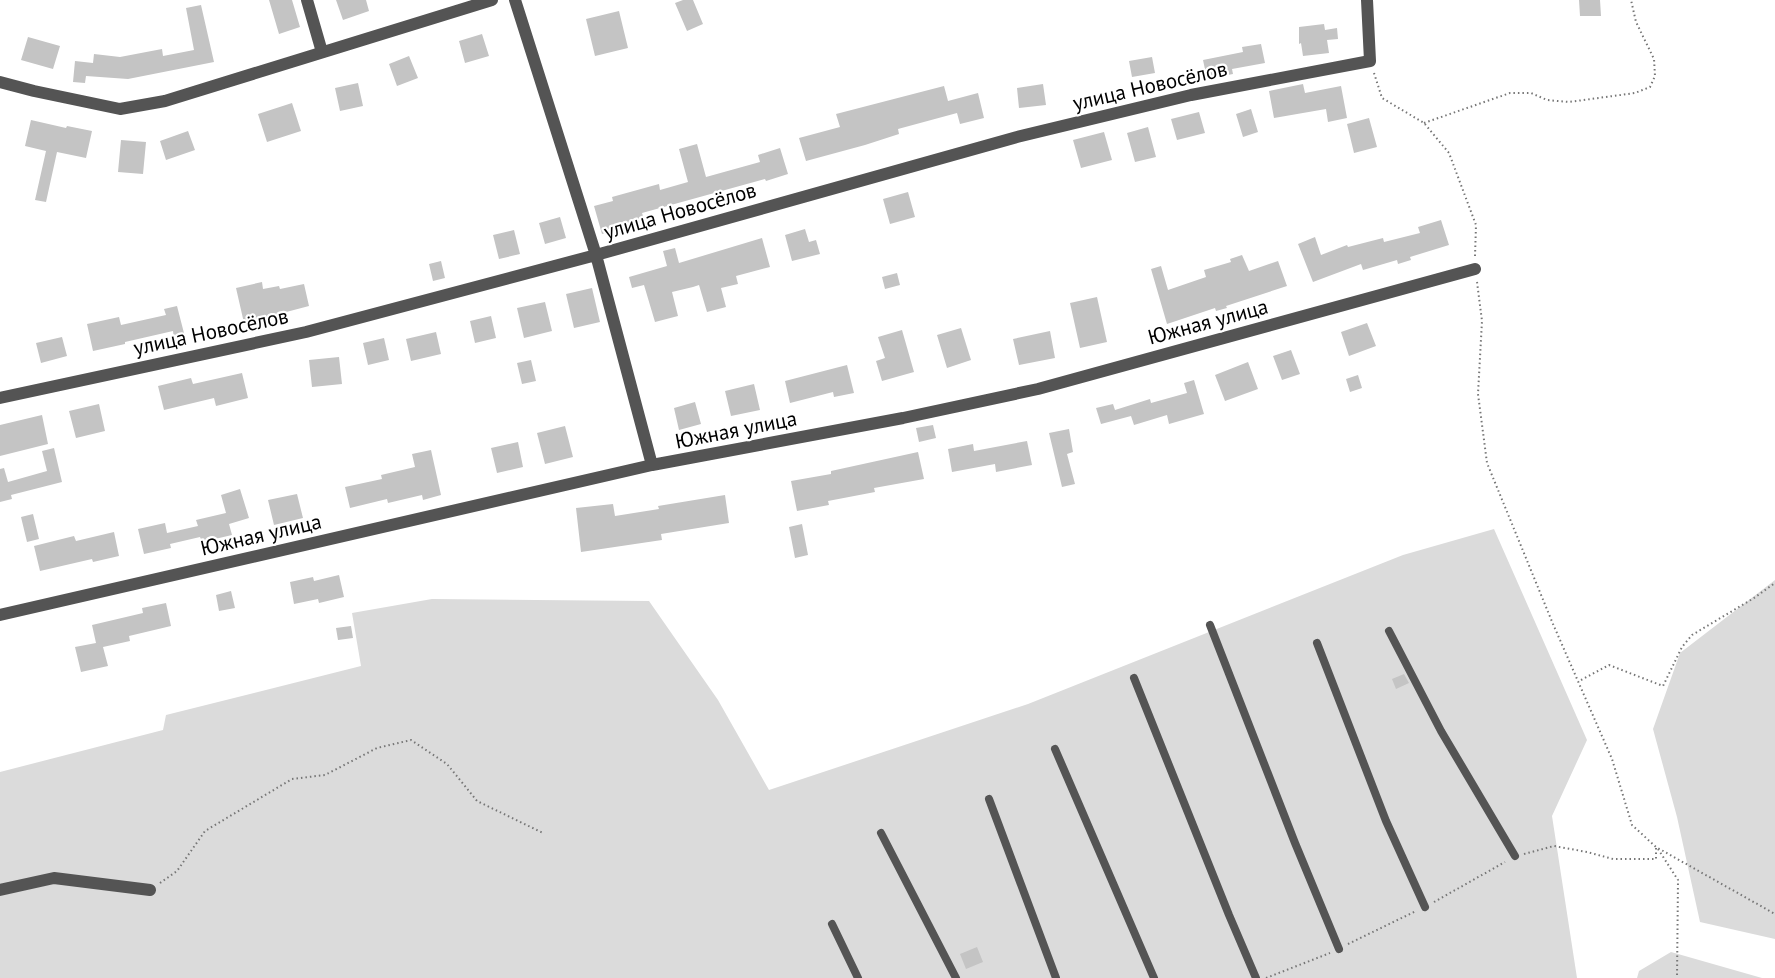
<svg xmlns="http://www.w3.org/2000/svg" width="1775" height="978" font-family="'PT Sans',sans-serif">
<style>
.green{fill:#dbdbdb}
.building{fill:#c4c4c4}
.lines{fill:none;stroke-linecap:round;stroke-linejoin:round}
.path{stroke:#767676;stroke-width:2;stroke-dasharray:1.5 3;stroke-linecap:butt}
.service{stroke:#545454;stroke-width:8}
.minor{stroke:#545454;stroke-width:12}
.labels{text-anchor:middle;stroke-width:4.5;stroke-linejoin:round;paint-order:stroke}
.street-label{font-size:21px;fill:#000;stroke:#fff}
</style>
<rect width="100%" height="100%" fill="#fff"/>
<path class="green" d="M1494,529L1587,740L1552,816L1577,978H0V772L163,730L166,715L361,666L352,613L432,599L649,601L718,700L769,790L1028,704L1403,555Z
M1775,580V939L1700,922L1677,817L1653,729L1680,653Z
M1671,952L1762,978H1637L1639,971Z"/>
<path class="building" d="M269,0H292L300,27L279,34Z
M336,0H366L369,11L343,20Z
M683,0H693L703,24L687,31L675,3Z
M1579,0H1600L1601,16H1580Z
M201,5L214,62L128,79L86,76L85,83L73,82L75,61L93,63L94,54L120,57L162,49L163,56L194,50L186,8Z
M619,11L628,48L595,56L586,19Z
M1324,24L1325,30L1337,28L1338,39L1327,40L1329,53L1303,56L1301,43L1299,44V27Z
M482,34L489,56L465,63L459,41Z
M28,37L60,46L53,69L21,60Z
M1261,44L1265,63L1232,69L1233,74L1207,79L1203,60L1243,52L1242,47Z
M409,56L418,78L397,86L389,64Z
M1152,57L1155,73L1132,77L1129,61Z
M358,83L363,106L340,111L335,88Z
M1043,84L1046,105L1019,108L1017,88Z
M1303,84L1305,93L1341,86L1347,118L1328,122L1326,109L1274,118L1269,91Z
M944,86L948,101L978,93L984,118L960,124L957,113L898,129L899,134L865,145L806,161L799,138L840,127L836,114Z
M292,103L301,131L267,142L258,114Z
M1251,109L1258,132L1243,137L1236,114Z
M1199,112L1205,133L1177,140L1171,119Z
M1369,118L1377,147L1354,153L1347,124Z
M31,120L66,128L67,126L92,131L86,158L57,152L46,202L35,200L46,151L25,146Z
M1148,127L1156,157L1135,162L1127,133Z
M188,131L195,150L166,160L160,141Z
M1104,132L1112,160L1081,168L1073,140Z
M121,140L146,142L143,174L118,172Z
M697,144L706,177L760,162L758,155L780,148L788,174L766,181L765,179L642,213L645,222L602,234L594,206L613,201L612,197L659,184L660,190L688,182L679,149Z
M908,192L915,217L890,224L883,199Z
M560,217L566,238L545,244L539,223Z
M1441,220L1449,245L1410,257L1411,260L1398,264L1397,260L1363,270L1361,264L1313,282L1298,244L1315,237L1321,255L1347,245L1348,247L1383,238L1384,242L1420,233L1418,227Z
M805,229L809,242L816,240L820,254L792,261L785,235Z
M514,230L520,254L499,259L493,235Z
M762,238L770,267L736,276L738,284L721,288L726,307L707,312L699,285L693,287L672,292L678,316L655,322L644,285L632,288L629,277L667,266L663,251L675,248L679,263Z
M1242,255L1249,271L1278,261L1287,286L1226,306L1227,308L1216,311L1215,308L1167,324L1151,269L1161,266L1168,290L1206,277L1204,270L1231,262L1230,259Z
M441,261L445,278L433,281L429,264Z
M897,273L900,285L885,289L882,277Z
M262,282L263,289L279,286L280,289L304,284L309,306L244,323L236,288Z
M592,288L600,322L574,328L566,294Z
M1097,297L1107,342L1080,348L1070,303Z
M545,302L552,331L524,338L517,308Z
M177,306L185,337L174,339L173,331L125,342V344L93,351L87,324L119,317L121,325L166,315L164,309Z
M491,316L496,338L475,343L470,321Z
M1367,323L1376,346L1349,356L1341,332Z
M961,328L971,360L947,368L937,335Z
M902,330L914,372L882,381L876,361L885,358L878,337Z
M1050,331L1055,358L1019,365L1013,339Z
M436,332L441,354L411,361L406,339Z
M62,337L67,356L41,363L36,343Z
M384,338L389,360L368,365L363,343Z
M1291,350L1300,374L1282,380L1273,356Z
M339,357L342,384L312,387L309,360Z
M531,360L536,381L522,384L517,363Z
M1248,362L1258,389L1225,401L1215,375Z
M847,365L854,393L834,397L833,392L790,403L785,381Z
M242,373L248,398L216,406L214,398L164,410L158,386L191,378L193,384Z
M1358,375L1362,388L1350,392L1346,379Z
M1194,380L1204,414L1169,424L1167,415L1134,425L1131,416L1101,424L1096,408L1113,404L1115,410L1150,399L1151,403L1187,393L1184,383Z
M754,384L760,410L731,416L725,391Z
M695,402L701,424L679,430L674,408Z
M99,404L105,431L76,438L69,411Z
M42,415L48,444L0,456V425Z
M933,425L936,438L919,442L916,428Z
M565,426L573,457L545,464L537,433Z
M1069,429L1073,452L1067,454L1075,484L1062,487L1049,433Z
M1027,441L1032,465L996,472L995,464L952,472L948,449L973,444L974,451Z
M518,442L523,467L497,473L491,448Z
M54,448L62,482L11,495L12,499L0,502V469L4,468L8,482L47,471L42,451Z
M431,450L441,495L423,500L422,495L388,503L387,499L350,508L345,487L382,479L381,475L415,467L412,454Z
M918,452L924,479L874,488L875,492L828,501L829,505L797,511L791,481L831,474V471Z
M240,489L249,518L229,524L232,535L202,542L200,537L170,544L171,548L144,554L138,529L165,523L167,533L198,526L196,520L226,513L221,495Z
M297,494L303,518L274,525L268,500Z
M725,495L729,523L661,534L662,540L581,552L576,508L613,504L615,516L659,509L658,506Z
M33,514L39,539L27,542L21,517Z
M802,524L808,555L795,558L789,527Z
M114,532L119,556L93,562L92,559L40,571L34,546L74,536L76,541Z
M339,575L344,597L319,603L318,599L294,604L290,582L313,577L314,581Z
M231,591L235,608L219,611L216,595Z
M166,603L171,626L129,636L130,641L103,647L108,666L81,672L75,647L96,643L92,625L143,613L142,608Z
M351,626L353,638L338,640L336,628Z
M1404,674L1409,683L1396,689L1392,679Z
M977,947L983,962L966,969L960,954Z"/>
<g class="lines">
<path class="path" d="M1374,73L1382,98L1424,123L1449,153L1476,225L1475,256
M1424,123L1510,93H1531L1547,100L1569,102L1635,93L1650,87L1655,76L1654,59L1636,22L1631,0
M1477,282L1482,321L1478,394L1487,463L1553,624L1612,759L1632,825L1656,847L1775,914
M1581,680L1609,665L1663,686L1682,647L1692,635L1754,598L1775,583
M1658,849L1678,880L1677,978
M1524,854L1554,846L1587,852L1613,859H1656V847
M160,883L177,871L205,831L292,779L325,775L377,748L411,740L447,764L477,801L543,833
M1434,902L1505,862
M1348,944L1416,911
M1266,978L1330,953"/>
<path class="service" d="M1210,625L1295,843L1339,949
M1389,631L1441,731L1515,856
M1317,643L1386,821L1425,907
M1134,678L1229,915L1256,978
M1055,749L1154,978
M989,799L1056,978
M881,833L956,978
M832,924L858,978"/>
<path class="minor" d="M307,0L322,52
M515,0L596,255L652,465
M0,82L34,91L120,109L165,101L492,0
M0,398L306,332L596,255L1017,137L1191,95L1370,61L1367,0
M0,615L652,465L903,418L1038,389L1475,269
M0,890L54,878L150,890"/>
</g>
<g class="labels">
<g class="street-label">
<text transform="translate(1150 86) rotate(-13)" y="7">улица Новосёлов</text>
<text transform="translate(680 211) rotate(-16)" y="7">улица Новосёлов</text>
<text transform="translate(1208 322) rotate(-15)" y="7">Южная улица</text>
<text transform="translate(211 332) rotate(-12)" y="7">улица Новосёлов</text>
<text transform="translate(736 430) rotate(-11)" y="7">Южная улица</text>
<text transform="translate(261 535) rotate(-13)" y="7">Южная улица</text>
</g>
</g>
</svg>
